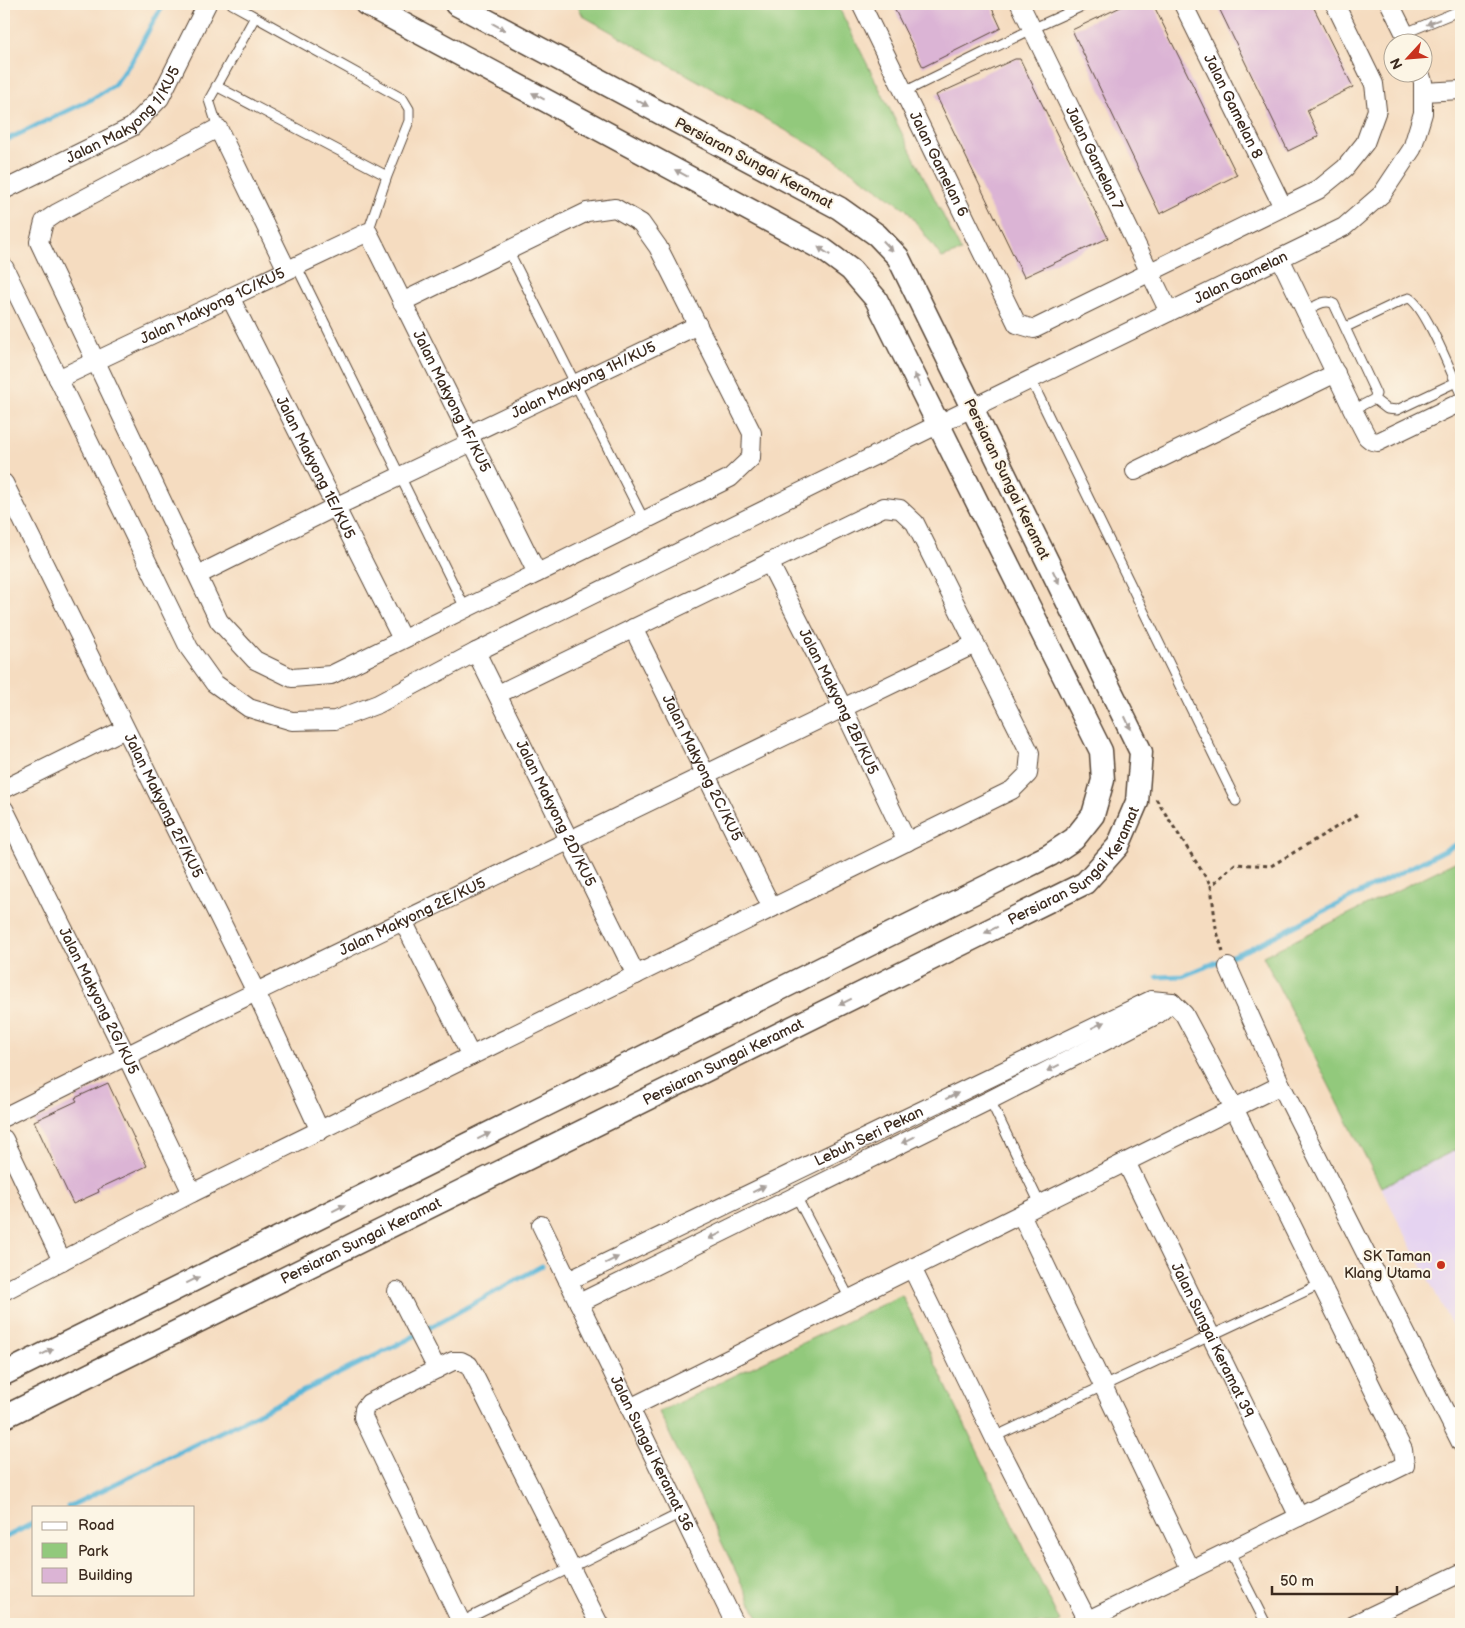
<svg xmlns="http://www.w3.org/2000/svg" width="1465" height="1628" font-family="'Balsamiq Sans',sans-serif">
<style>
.built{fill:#e5d3f1}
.green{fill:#92c97c;stroke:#667a4d}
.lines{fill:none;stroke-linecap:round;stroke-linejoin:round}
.stream{stroke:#5ab6d8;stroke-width:5}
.building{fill:#dbb4d5}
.service-casing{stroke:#574536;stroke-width:11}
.minor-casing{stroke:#574536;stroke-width:20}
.tertiary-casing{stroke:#574536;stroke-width:25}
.path{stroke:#574536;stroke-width:3;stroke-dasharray:4 4;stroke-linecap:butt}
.service{stroke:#fff;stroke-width:9}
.minor{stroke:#fff;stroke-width:18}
.tertiary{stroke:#fff;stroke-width:22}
.oneway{fill:#a79f9a}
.poi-dot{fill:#c8321e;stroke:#fcf5e5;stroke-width:2}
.labels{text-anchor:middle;stroke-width:4;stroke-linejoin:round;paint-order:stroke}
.street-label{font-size:15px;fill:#3b2a1e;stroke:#fcf5e5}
.poi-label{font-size:15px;fill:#3b2a1e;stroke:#fcf5e5;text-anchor:end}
</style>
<rect width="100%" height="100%" fill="#fcf5e5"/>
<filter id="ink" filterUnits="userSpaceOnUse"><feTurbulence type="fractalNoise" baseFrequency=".02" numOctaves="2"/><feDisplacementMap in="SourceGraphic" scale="10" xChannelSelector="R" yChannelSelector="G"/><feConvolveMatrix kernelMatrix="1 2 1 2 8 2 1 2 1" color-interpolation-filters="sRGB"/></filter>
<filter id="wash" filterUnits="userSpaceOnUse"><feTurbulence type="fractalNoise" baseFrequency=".0096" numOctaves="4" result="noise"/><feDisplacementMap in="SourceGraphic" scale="20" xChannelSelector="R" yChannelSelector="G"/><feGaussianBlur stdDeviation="1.12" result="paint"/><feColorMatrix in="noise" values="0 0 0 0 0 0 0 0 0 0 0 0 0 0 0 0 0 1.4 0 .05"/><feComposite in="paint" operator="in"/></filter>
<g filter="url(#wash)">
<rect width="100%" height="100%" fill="#f5dcc0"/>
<path class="built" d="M1461,1147V1343L1381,1187Z"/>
<path class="green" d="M577,4H837L961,251L942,258L906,209L824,152L583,16Z
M1461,859V1147L1381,1187L1263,956Z
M902,1295L1060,1622L1057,1624H761L659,1412Z"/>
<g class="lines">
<path class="stream" d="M4,141L92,99L114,85L131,62L163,4
M1157,977L1183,976L1251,948L1461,842
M68,1507L407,1340L542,1266
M4,1538L34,1523"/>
</g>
<g id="blocks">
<path class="building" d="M892,4H990L1001,28L923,67Z
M1127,4H1153L1237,175L1160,214L1072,30Z
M1217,4H1312L1353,87L1307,110L1319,136L1288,151Z
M1015,59H1020L1108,238L1024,277L936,95Z
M108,1083L147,1166L98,1189L99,1192L73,1204L34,1121L77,1101L75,1098Z"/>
</g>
</g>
<g filter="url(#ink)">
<use href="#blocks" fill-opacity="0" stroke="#574536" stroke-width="1"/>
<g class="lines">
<g class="service-casing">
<path id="service" d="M232,4L403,99L409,109V121L387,176L368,232
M1405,33L1461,10
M216,86L387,176
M904,92L1032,29L1087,4
M218,128L209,100L255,17
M508,250L644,520
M296,265L465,608
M1306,311C1314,307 1325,298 1334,304L1376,394L1374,399L1353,410
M1346,327L1403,300L1409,298C1426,307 1452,375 1461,394
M1031,380L1236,801
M1374,399L1387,409L1397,410L1456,382
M990,1100L1040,1204
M796,1196L850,1299
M994,1437L1321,1284
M1229,1551L1266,1624
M461,1622L681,1513"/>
</g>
<g class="minor-casing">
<g id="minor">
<path id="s1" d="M861,4L1017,324L1034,329L1318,190L1345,168L1365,143L1377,110L1374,84L1335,4"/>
<path id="s2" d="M1020,4L1169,312"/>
<path id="s3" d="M1183,4L1283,207"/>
<path d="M1390,4L1409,42"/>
<path d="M1423,92L1461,90"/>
<path id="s4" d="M4,190L132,127L160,98L207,4"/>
<path d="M1280,258L1353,410L1367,437L1372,441L1378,442L1461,402"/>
<path id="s5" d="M4,267L189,648L214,683L249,708L292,721L335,720L378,704L476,652L939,424L1344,227L1382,194L1412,149L1423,113V82L1420,72"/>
<path d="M287,270L218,128L57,213L44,222L39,242L219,621L255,660L292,678L331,675L730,478L751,458L752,433L658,247L641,223L615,208L587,212L402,302"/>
<path id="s6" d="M230,297L402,639"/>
<path id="s7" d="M58,379L368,232L537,573"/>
<path id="s8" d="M468,435L698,325"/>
<path d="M1135,471L1336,373"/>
<path id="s9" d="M4,483L256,992L320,1131"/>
<path id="s10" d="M769,562L843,708L907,842"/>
<path d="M198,575L335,507L472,442"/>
<path id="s11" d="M633,628L772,908"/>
<path id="s12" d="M476,652L636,975"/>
<path d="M4,789L125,729"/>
<path id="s13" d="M4,809L126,1055L192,1193"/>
<path d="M403,921L471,1056"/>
<path d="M1228,967L1281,1085L1461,1443"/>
<path id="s14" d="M4,1117L192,1023L975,644"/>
<path d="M4,1139L62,1261"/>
<path id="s15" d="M1126,1162L1299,1517"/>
<path d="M1021,1214L1191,1570"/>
<path id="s16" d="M541,1225L735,1624"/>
<path d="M912,1268L994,1437L1088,1621"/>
<path id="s17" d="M568,1281L1151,1000L1172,1002"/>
<path d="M4,1291L192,1193L1012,790L1028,774L1030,753L915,523L900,509L884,507L498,694"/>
<path d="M397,1291L437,1369"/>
<path d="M579,1303L990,1100L1158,1014L1172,1002"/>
<path d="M630,1408L1281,1085"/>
<path d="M462,1624L363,1417L364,1409L369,1403L453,1361H461L469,1365L599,1624"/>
<path d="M1080,1624L1405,1465L1403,1450L1234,1108L1184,1014L1172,1002"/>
<path d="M1354,1624L1461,1573"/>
</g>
</g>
<g class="tertiary-casing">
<g id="tertiary">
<path d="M4,1374L1050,855L1074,839L1093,815L1103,780L1101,751L876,299L851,270L824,250L366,4"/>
<path id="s18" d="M4,1417L1085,883L1118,846L1137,802L1141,752L898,257L877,235L839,208L456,4"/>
</g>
</g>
<path class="path" d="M1156,799L1212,887
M1223,952L1216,928L1211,886L1235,864L1271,866L1360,813"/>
<use href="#service" class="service"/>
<use href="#minor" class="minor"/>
<use href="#tertiary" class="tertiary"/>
</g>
<defs><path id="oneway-solid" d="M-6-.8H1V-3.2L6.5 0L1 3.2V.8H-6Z" transform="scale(1.25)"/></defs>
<g class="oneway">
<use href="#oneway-solid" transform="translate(1433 22) rotate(158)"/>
<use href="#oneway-solid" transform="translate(499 27) rotate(28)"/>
<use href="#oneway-solid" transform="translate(538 96) rotate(-152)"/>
<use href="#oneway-solid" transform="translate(642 103) rotate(28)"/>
<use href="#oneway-solid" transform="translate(681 173) rotate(-152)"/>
<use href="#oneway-solid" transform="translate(888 246) rotate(47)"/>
<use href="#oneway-solid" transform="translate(824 251) rotate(-147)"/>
<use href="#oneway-solid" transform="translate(917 380) rotate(-116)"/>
<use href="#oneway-solid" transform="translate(1056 577) rotate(64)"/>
<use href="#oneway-solid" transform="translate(1128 723) rotate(65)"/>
<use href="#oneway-solid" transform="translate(991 930) rotate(154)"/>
<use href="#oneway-solid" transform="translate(845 1002) rotate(154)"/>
<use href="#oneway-solid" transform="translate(1098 1025) rotate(-26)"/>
<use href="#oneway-solid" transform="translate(1053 1068) rotate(153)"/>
<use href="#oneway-solid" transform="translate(952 1096) rotate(-26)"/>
<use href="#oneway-solid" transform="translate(484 1136) rotate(-26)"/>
<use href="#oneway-solid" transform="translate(908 1140) rotate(154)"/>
<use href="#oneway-solid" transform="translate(759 1189) rotate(-26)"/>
<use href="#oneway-solid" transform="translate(339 1208) rotate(-26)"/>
<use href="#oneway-solid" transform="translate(715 1236) rotate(154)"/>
<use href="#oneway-solid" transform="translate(612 1260) rotate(-26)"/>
<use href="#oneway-solid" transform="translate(193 1280) rotate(-26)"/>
<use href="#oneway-solid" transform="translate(47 1352) rotate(-26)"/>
</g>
</g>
<circle class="poi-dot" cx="1441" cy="1265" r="5"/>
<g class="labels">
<g class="street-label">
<text dy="5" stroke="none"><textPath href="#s3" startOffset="114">Jalan Gamelan 8</textPath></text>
<text dy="5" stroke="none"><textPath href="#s4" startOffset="144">Jalan Makyong 1/KU5</textPath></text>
<text dy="5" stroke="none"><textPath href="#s2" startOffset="171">Jalan Gamelan 7</textPath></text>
<text transform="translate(754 163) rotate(28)" y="5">Persiaran Sungai Keramat</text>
<text dy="5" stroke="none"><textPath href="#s1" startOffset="178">Jalan Gamelan 6</textPath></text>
<text dy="5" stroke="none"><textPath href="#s5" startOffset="1606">Jalan Gamelan</textPath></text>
<text dy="5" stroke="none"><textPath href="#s7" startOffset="171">Jalan Makyong 1C/KU5</textPath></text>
<text dy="5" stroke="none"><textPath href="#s8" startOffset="128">Jalan Makyong 1H/KU5</textPath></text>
<text dy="5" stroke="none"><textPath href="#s7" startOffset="532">Jalan Makyong 1F/KU5</textPath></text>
<text dy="5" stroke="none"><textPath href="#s6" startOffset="191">Jalan Makyong 1E/KU5</textPath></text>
<text transform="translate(1007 479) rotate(64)" y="5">Persiaran Sungai Keramat</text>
<text dy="5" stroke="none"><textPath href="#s10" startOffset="156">Jalan Makyong 2B/KU5</textPath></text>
<text dy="5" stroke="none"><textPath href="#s11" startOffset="156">Jalan Makyong 2C/KU5</textPath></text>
<text dy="5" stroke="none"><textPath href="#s9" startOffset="360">Jalan Makyong 2F/KU5</textPath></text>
<text dy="5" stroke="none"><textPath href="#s12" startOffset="180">Jalan Makyong 2D/KU5</textPath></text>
<text dy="5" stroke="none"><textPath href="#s18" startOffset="1209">Persiaran Sungai Keramat</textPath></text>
<text dy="5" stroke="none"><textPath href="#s14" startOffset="455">Jalan Makyong 2E/KU5</textPath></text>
<text dy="5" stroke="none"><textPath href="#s13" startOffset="214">Jalan Makyong 2G/KU5</textPath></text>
<text dy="5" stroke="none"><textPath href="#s18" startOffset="802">Persiaran Sungai Keramat</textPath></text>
<text dy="5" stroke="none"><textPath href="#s17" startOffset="334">Lebuh Seri Pekan</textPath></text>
<text dy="5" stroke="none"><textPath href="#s18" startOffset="398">Persiaran Sungai Keramat</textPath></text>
<text dy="5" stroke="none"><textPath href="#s15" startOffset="198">Jalan Sungai Keramat 39</textPath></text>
<text dy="5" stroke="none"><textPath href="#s16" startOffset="254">Jalan Sungai Keramat 36</textPath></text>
</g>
<g class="poi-label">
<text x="1431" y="1261">SK Taman<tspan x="1431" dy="17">Klang Utama</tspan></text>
</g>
</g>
<rect width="1465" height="1628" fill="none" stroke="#fcf5e5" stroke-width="20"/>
<rect x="32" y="1506" width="162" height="90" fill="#fcf5e5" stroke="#afa495"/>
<rect x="42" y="1522" width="25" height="8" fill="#ffffff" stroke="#afa495"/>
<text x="78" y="1530" font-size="15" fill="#3b2a1e">Road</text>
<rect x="42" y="1543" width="25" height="15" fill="#92c97c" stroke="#afa495"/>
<text x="78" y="1556" font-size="15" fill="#3b2a1e">Park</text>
<rect x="42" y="1568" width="25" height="15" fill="#dbb4d5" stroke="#afa495"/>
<text x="78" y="1580" font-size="15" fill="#3b2a1e">Building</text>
<g transform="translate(1408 58) rotate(244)"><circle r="24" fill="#fcf5e5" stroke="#afa495"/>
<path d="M0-4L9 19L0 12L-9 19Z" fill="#c8321e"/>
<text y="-8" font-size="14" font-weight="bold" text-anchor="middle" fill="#3b2a1e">N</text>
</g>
<path d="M1272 1586v8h125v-8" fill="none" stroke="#3b2a1e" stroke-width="2.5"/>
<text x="1280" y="1586" font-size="15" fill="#3b2a1e" stroke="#fcf5e5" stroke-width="4" paint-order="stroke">50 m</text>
</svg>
